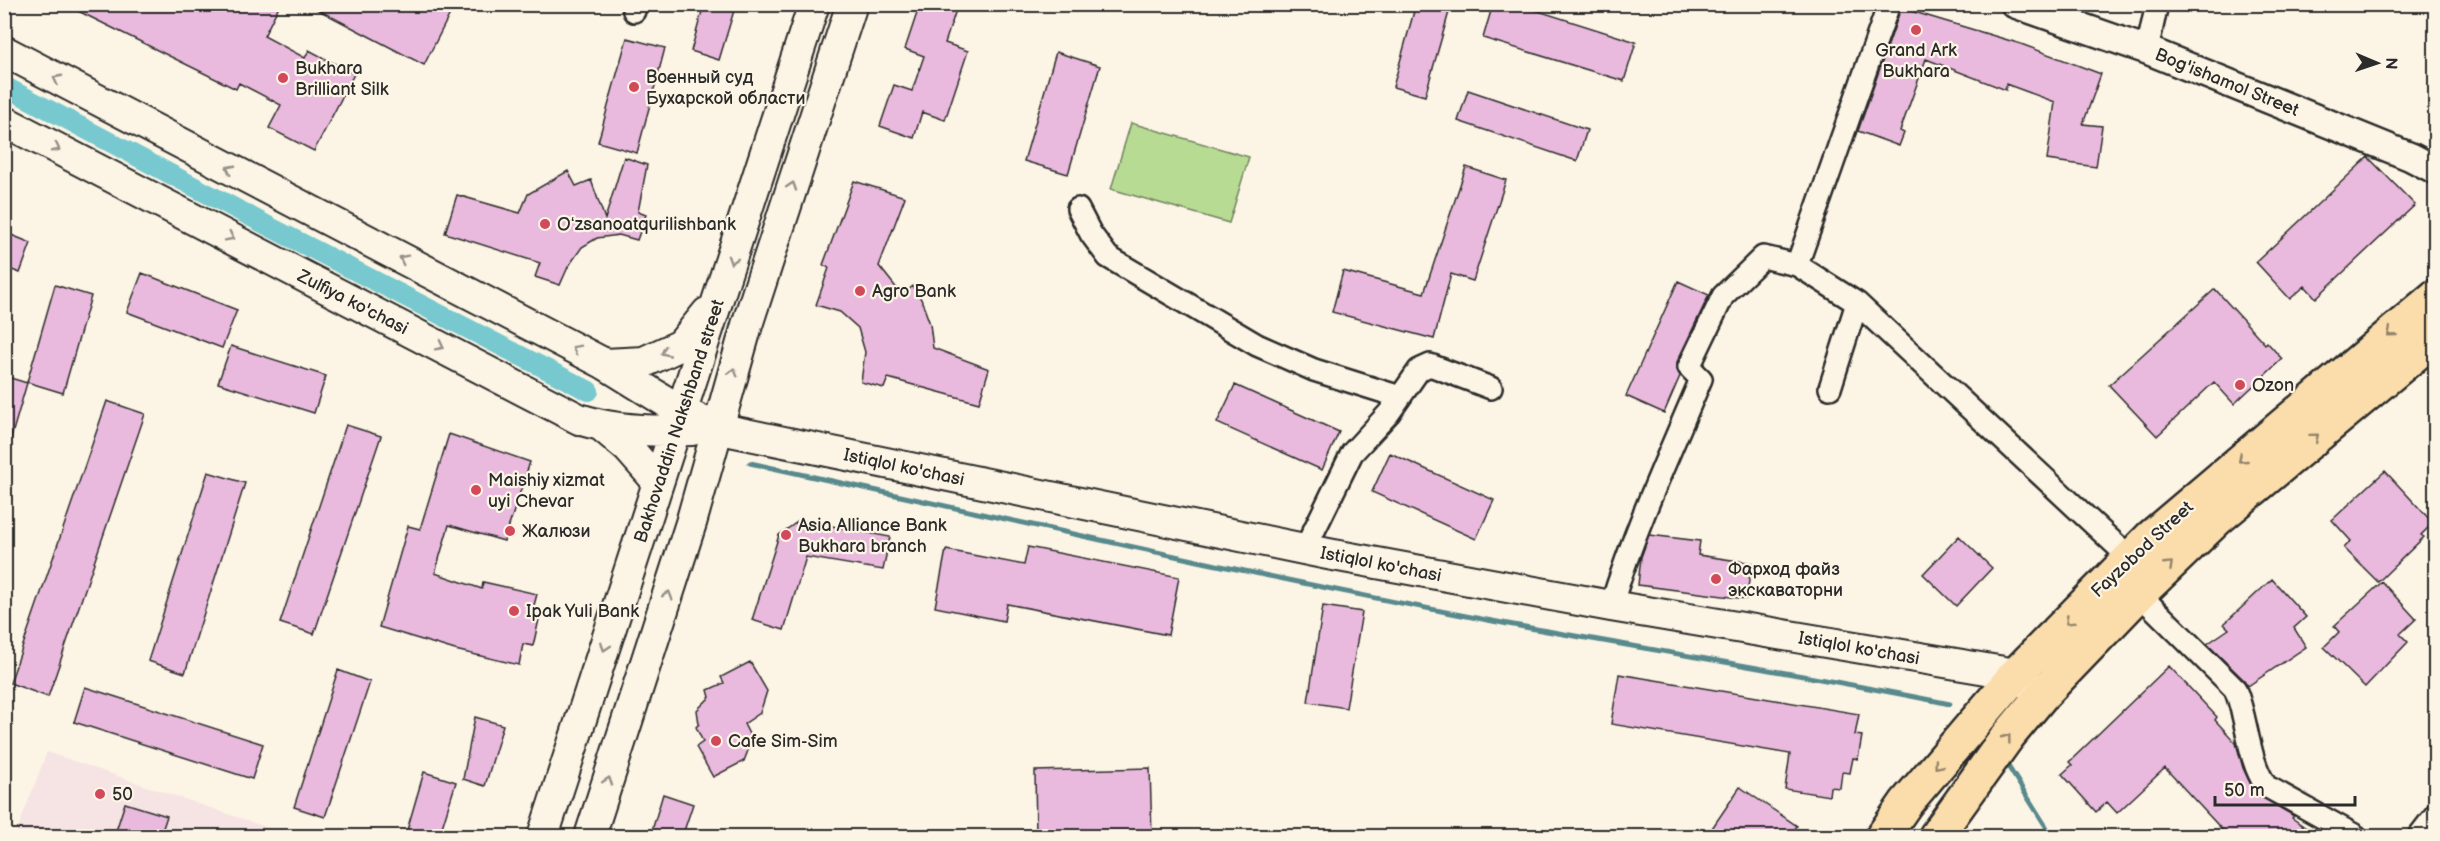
<svg xmlns="http://www.w3.org/2000/svg" width="2440" height="841" font-family="'Balsamiq Sans',sans-serif">
<style>
.built{fill:#f6e3e3}
.green{fill:#b8db94;stroke:#728360;stroke-width:1.5}
.lines{fill:none;stroke-linecap:round;stroke-linejoin:round}
.stream{stroke:#59898d;stroke-width:5}
.canal{stroke:#77c8cf;stroke-width:20}
.building{fill:#e9badd;stroke:#2b2b2b;stroke-width:1.5}
.minor-casing{stroke:#2b2b2b;stroke-width:26}
.tertiary-casing{stroke:#2b2b2b;stroke-width:32}
.secondary-casing{stroke:#2b2b2b;stroke-width:34}
.primary-casing{stroke:#2b2b2b;stroke-width:38}
.minor{stroke:#fcf5e5;stroke-width:21}
.tertiary{stroke:#fcf5e5;stroke-width:27}
.secondary{stroke:#fcf5e5;stroke-width:30}
.primary{stroke:#fbddab;stroke-width:33}
.oneway{stroke:#949088}
.oneway2{stroke:#93846b}
.poi-dot{fill:#d1495b;stroke:#fcf5e5;stroke-width:2}
.labels{text-anchor:middle;stroke-width:4.5;stroke-linejoin:round;paint-order:stroke}
.poi-label{font-size:18px;fill:#2b2b2b;stroke:#fcf5e5;text-anchor:start}
.street-label{font-size:18px;fill:#2b2b2b;stroke:#fcf5e5}
</style>
<rect width="100%" height="100%" fill="#fcf5e5"/>
<filter id="ink" filterUnits="userSpaceOnUse"><feTurbulence type="fractalNoise" baseFrequency=".0167" numOctaves="2"/><feDisplacementMap in="SourceGraphic" scale="12" xChannelSelector="R" yChannelSelector="G"/><feConvolveMatrix kernelMatrix="1 2 1 2 8 2 1 2 1" color-interpolation-filters="sRGB"/></filter>
<g filter="url(#ink)">
<path class="built" d="M47,752L292,836H15Z"/>
<path class="green" d="M1131,123L1249,157L1229,223L1111,189Z"/>
<g class="lines">
<path class="stream" d="M750,463C1003,518 1255,576 1508,624C1656,651 1803,674 1950,704
M2006,763L2052,836"/>
<path class="canal" d="M4,86L274,229L589,391"/>
</g>
<path class="building" d="M64,4H280L264,36L305,58L309,50L354,74L314,151L269,128L281,105L239,83L236,89Z
M307,4H455L424,65Z
M704,4H736L719,60L691,51Z
M920,4H958L945,43L968,51L945,120L922,112L914,138L880,126L894,85L912,91L924,56L905,49Z
M1416,4L1449,12L1425,96L1393,87Z
M1493,4H1516L1636,42L1624,81L1483,38Z
M1901,8L2021,44L2101,74L2083,124L2102,126L2096,167L2047,160L2055,102L2006,84V90L1926,59L1900,131L1904,133L1899,146L1858,131Z
M627,38L665,48L637,153L598,142Z
M1056,52L1100,66L1068,174L1024,161Z
M1468,90L1587,130L1577,161L1458,121Z
M624,157L647,165L638,212L646,215L637,240L619,235L597,238L582,247L568,267L560,285L535,277L540,263L445,233L457,195L520,213L528,194L568,171L576,186L591,180L605,219Z
M2368,157L2415,205L2316,298L2305,286L2290,299L2256,262Z
M1466,167L1506,180L1473,281L1451,274L1434,339L1332,312L1343,271L1424,293Z
M854,181L905,197L879,266L902,295L913,286L921,299L930,324L933,348L989,369L979,403L888,378L884,388L861,382L865,352L858,328L840,312L816,305L829,268L823,265Z
M4,232L31,243L20,273L4,267Z
M142,273L237,310L222,348L127,312Z
M1678,281L1709,295L1677,362V370L1680,376L1664,413L1626,396Z
M55,285L91,296L63,393L27,382Z
M2215,289L2265,344L2267,342L2282,359L2234,404L2214,382L2157,436L2109,385Z
M231,346L326,376L314,413L218,383Z
M4,376L27,383L9,445L4,444Z
M1235,385L1339,432L1322,470L1217,423Z
M107,401L145,414L48,697L10,683Z
M346,425L381,436L314,634L280,623Z
M449,434L530,462L504,541L449,525L435,573L482,589L483,582L537,594L532,613L540,615L533,646L523,644L519,665L455,650L379,627L408,526L420,529Z
M1390,453L1494,500L1476,539L1372,492Z
M2385,471L2433,523L2421,535L2424,537L2378,582L2344,548L2351,541L2332,520Z
M208,472L245,483L185,673L148,661Z
M800,520L890,537L883,570L806,557L784,630L752,620L779,535Z
M1649,535L1700,541L1698,555L1752,563L1746,599L1638,585L1641,557Z
M1959,536L1992,568L1956,606L1923,574Z
M1028,547L1179,577L1168,635L1007,604L1004,621L935,607L946,550L1024,565Z
M2272,579L2306,617L2294,628L2306,647L2248,686L2244,680L2207,644L2229,629L2224,624Z
M2382,582L2416,619L2400,634L2408,642L2365,687L2324,647L2339,632L2334,626Z
M1323,606L1362,612L1346,708L1308,702Z
M750,662L767,691L760,713L744,724L752,740L744,761L713,777L696,747L703,742L696,727L699,724L697,710L710,697L708,690L724,683L721,677Z
M2169,666L2217,717L2215,720L2236,743L2243,768L2255,793L2294,816L2292,818L2319,837H2229L2165,768L2117,813L2107,802L2096,812L2062,774L2072,765L2069,762Z
M338,670L370,682L325,817L294,807Z
M1619,674L1859,714L1855,735L1862,736L1858,759L1853,758L1850,773L1842,772L1840,788L1830,787L1829,796L1785,789L1790,754L1611,724Z
M85,687L263,744L252,779L74,722Z
M475,717L503,725L485,786L463,779Z
M1150,768L1152,837H1036L1035,771Z
M424,772L456,782L439,837H405Z
M1740,787L1797,826L1790,837H1706Z
M663,794L693,804L682,837H650Z
M125,803L167,816L160,837H114Z"/>
<g class="lines">
<g class="minor-casing">
<path id="minor" d="M634,11L636,4
M2147,50L2157,4
M1078,209L1091,234L1108,257L1257,345L1314,370L1400,397
M1857,303L2130,558
M1830,388L1857,303L1797,265L1889,4
M1305,549L1352,453L1389,413L1419,370L1430,365L1491,388
M2139,594L2235,689C2248,720 2247,758 2266,786L2356,836
M1611,606C1635,528 1669,454 1701,379L1689,367L1723,296L1763,257L1797,265
M2419,836L2436,814"/>
</g>
<g class="tertiary-casing">
<path id="tertiary" d="M2015,4L2147,50L2411,157L2436,170"/>
</g>
<g class="secondary-casing">
<path id="secondary" d="M4,51L605,364L681,411L716,428L1328,554L1611,606L2016,674L2033,688
M4,121L579,419C615,431 655,432 692,430
M605,364L644,362L681,345L707,313
M603,427L628,448L658,482
M543,836L814,4
M590,836L691,523L747,325L852,4"/>
</g>
<g class="primary-casing">
<path id="primary" d="M1883,836L1906,803L2016,674L2151,537L2436,296
M1936,836L2008,736L2042,695L2139,594L2217,519L2436,337"/>
</g>
<use href="#minor" class="minor"/>
<use href="#tertiary" class="tertiary"/>
<use href="#secondary" class="secondary"/>
<use href="#primary" class="primary"/>
</g>
<defs><path id="oneway-chevron" d="M-2-3.5L2.5 0L-2 3.5" fill="none" stroke-width="1.6" stroke-linecap="round" stroke-linejoin="round" transform="scale(1.5)"/></defs>
<g class="oneway">
<use href="#oneway-chevron" transform="translate(57 79) rotate(-152)"/>
<use href="#oneway-chevron" transform="translate(56 148) rotate(27)"/>
<use href="#oneway-chevron" transform="translate(230 169) rotate(-152)"/>
<use href="#oneway-chevron" transform="translate(792 186) rotate(-72)"/>
<use href="#oneway-chevron" transform="translate(230 237) rotate(27)"/>
<use href="#oneway-chevron" transform="translate(403 259) rotate(-153)"/>
<use href="#oneway-chevron" transform="translate(732 260) rotate(108)"/>
<use href="#oneway-chevron" transform="translate(440 346) rotate(27)"/>
<use href="#oneway-chevron" transform="translate(576 349) rotate(-153)"/>
<use href="#oneway-chevron" transform="translate(665 352) rotate(155)"/>
<use href="#oneway-chevron" transform="translate(733 372) rotate(-74)"/>
<use href="#oneway-chevron" transform="translate(668 595) rotate(-73)"/>
<use href="#oneway-chevron" transform="translate(605 647) rotate(108)"/>
<use href="#oneway-chevron" transform="translate(608 781) rotate(-72)"/>
</g>
<g class="oneway2">
<use href="#oneway-chevron" transform="translate(2391 333) rotate(140)"/>
<use href="#oneway-chevron" transform="translate(2315 437) rotate(-40)"/>
<use href="#oneway-chevron" transform="translate(2242 459) rotate(139)"/>
<use href="#oneway-chevron" transform="translate(2169 565) rotate(-44)"/>
<use href="#oneway-chevron" transform="translate(2069 621) rotate(135)"/>
<use href="#oneway-chevron" transform="translate(2007 738) rotate(-53)"/>
<use href="#oneway-chevron" transform="translate(1938 765) rotate(130)"/>
</g>
</g>
<g class="poi-dot">
<circle cx="1916" cy="30" r="6"/>
<circle cx="283" cy="78" r="6"/>
<circle cx="634" cy="87" r="6"/>
<circle cx="545" cy="224" r="6"/>
<circle cx="860" cy="291" r="6"/>
<circle cx="2240" cy="385" r="6"/>
<circle cx="476" cy="490" r="6"/>
<circle cx="510" cy="531" r="6"/>
<circle cx="786" cy="535" r="6"/>
<circle cx="1716" cy="579" r="6"/>
<circle cx="514" cy="611" r="6"/>
<circle cx="716" cy="741" r="6"/>
<circle cx="100" cy="794" r="6"/>
</g>
<g class="labels">
<g class="poi-label">
<text x="1916" y="56" text-anchor="middle">Grand Ark<tspan x="1916" dy="21">Bukhara</tspan></text>
<text x="295" y="74">Bukhara<tspan x="295" dy="21">Brilliant Silk</tspan></text>
<text x="646" y="83">Военный суд<tspan x="646" dy="21">Бухарской области</tspan></text>
<text x="557" y="230">Oʻzsanoatqurilishbank</text>
<text x="872" y="297">Agro Bank</text>
<text x="2252" y="391">Ozon</text>
<text x="488" y="486">Maishiy xizmat<tspan x="488" dy="21">uyi Chevar</tspan></text>
<text x="798" y="531">Asia Alliance Bank<tspan x="798" dy="21">Bukhara branch</tspan></text>
<text x="522" y="537">Жалюзи</text>
<text x="1728" y="575">Фарход файз<tspan x="1728" dy="21">экскаваторни</tspan></text>
<text x="526" y="617">Ipak Yuli Bank</text>
<text x="728" y="747">Cafe Sim-Sim</text>
<text x="112" y="800">50</text>
</g>
<g class="street-label">
<text transform="translate(2227 82) rotate(22)" y="6">Bog'ishamol Street</text>
<text transform="translate(353 302) rotate(27)" y="6">Zulfiya ko'chasi</text>
<text transform="translate(679 421) rotate(-72)" y="6">Bakhovaddin Nakshband street</text>
<text transform="translate(904 467) rotate(12)" y="6">Istiqlol ko'chasi</text>
<text transform="translate(2142 549) rotate(-43)" y="6">Fayzobod Street</text>
<text transform="translate(1381 564) rotate(11)" y="6">Istiqlol ko'chasi</text>
<text transform="translate(1859 648) rotate(10)" y="6">Istiqlol ko'chasi</text>
</g>
</g>
<rect width="2440" height="841" fill="none" stroke="#fcf5e5" stroke-width="24"/>
<rect x="12" y="12" width="2416" height="817" fill="none" stroke="#2b2b2b" stroke-width="2" filter="url(#ink)"/>
<g transform="translate(2377 63) rotate(92)" stroke="#fcf5e5" stroke-width="4.5" paint-order="stroke">
<path d="M0-4.5L10 22L0 15L-10 22Z" fill="#2b2b2b"/>
<text y="-9" font-size="16" font-weight="bold" text-anchor="middle" fill="#2b2b2b">N</text>
</g>
<path d="M2215 796v9h140v-9" fill="none" stroke="#2b2b2b" stroke-width="3"/>
<text x="2224" y="796" font-size="18" fill="#2b2b2b" stroke="#fcf5e5" stroke-width="4.5" paint-order="stroke">50 m</text>
</svg>
